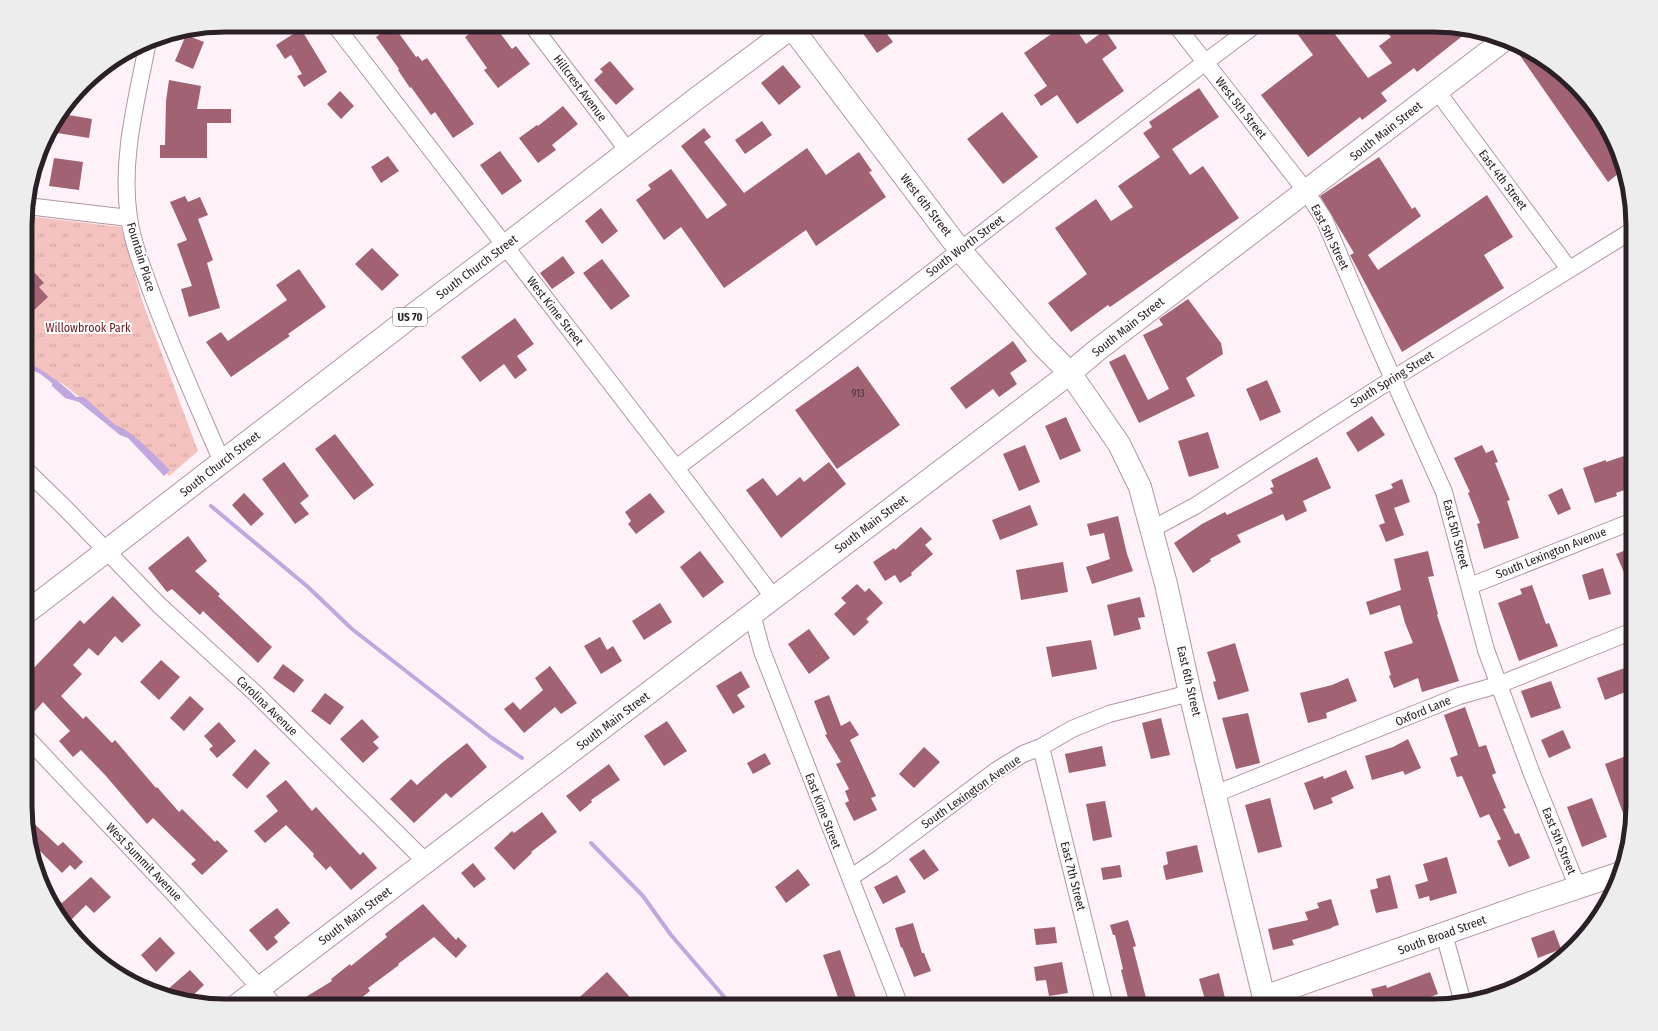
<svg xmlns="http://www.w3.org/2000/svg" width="1658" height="1031" font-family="'Fira Sans Condensed',sans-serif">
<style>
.grass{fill:url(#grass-tufts)}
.water{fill:#c1a7de}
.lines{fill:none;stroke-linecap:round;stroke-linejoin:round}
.stream{stroke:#c1a7de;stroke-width:4}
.building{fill:#a16374}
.street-casing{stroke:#b295a5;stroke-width:18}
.secondary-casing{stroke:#b295a5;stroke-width:24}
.primary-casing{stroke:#b295a5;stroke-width:24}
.street{stroke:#fff;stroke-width:16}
.secondary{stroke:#fff;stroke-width:22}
.primary{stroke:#fff;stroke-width:22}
.labels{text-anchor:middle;stroke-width:4;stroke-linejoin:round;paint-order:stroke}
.number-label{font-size:10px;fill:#49313a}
.shield{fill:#fff;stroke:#6b6368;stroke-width:1}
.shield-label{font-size:11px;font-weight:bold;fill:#2c2027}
.street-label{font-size:12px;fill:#2c2027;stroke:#fff}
.park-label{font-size:12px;fill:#6c1c21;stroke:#fff}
.rim{fill:none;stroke:#2c2027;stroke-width:5}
</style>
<defs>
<pattern id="grass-tufts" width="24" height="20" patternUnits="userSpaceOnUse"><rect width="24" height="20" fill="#f4c2bf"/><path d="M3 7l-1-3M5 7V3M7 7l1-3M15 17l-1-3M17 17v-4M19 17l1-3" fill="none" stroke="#d1a6a4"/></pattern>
</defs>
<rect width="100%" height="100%" fill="#fef1f8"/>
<path class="grass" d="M27,216L121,227L143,303L198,451L169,476L121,430L63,384L27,368Z"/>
<path class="water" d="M27,363C37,365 68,388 76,397H84L115,425C129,428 159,459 170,470L164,476L128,438L120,435L79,402L65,398L52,386V383L39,373L27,368Z"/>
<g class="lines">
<path class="stream" d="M211,506L308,587L352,629L492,738L522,758
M591,843L643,896L671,935L732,1006"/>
</g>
<path class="building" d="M393,25L416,57L418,56L422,61L427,58L474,124L453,138L435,112L431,115L411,87L410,88L398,70L399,69L376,37Z
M482,25H494L512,49L516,46L530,64L498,88L484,70L487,68L465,37Z
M857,25H901L887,34L893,42L877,53Z
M1064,25H1073L1086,44L1105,30L1117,48L1102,59L1124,91L1077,124L1057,95L1041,106L1034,95L1047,86L1024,53Z
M1291,25H1328L1368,78L1392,63L1379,46L1391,37L1381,25H1433L1470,30L1417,72L1414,68L1381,93L1387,101L1362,120L1360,117L1308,157L1261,95L1313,55Z
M301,29L327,72L304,87L297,76L302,74L291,55L285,59L276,45Z
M186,35L204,42L193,69L175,61Z
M1515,46L1544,59L1583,93L1606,125L1624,169L1608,182L1514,47Z
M610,61L634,89L616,105L594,80L603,72L600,69Z
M783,65L801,87L779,105L761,83Z
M169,80L201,86L197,109H231V123H207V158H160V145H165L166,101Z
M1199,88L1219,117L1172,149L1190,175L1203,166L1239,218L1110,307L1108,305L1071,332L1048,303L1087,274L1055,228L1096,199L1111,221L1133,207L1118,186L1160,157L1143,133L1152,127L1149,122Z
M340,91L354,106L341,119L327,104Z
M563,106L578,124L552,145L556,150L538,163L519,138L537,125L538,126Z
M1002,112L1038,157L1003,184L967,139Z
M63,114L92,119L89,138L57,133L59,119Z
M762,121L772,135L745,154L735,140Z
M704,128L711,137L704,142L744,193L807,148L826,175L859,152L872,171L869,172L886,197L816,246L806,230L724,288L681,227L664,240L636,200L651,189L648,185L671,169L707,219L727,205L681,146Z
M500,151L522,181L502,195L480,165Z
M388,156L399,171L381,183L371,167Z
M1379,157L1412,209L1415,207L1421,216L1368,255L1378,270L1487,195L1513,237L1484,255L1504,288L1402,352L1350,255L1354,253L1320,196Z
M54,158L83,162L79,190L49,186Z
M185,196L188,202L200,197L208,215L198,219L213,260L207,263L220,308L189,317L181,289L192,286L177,244L187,240L170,202Z
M601,208L618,231L602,244L585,221Z
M372,248L399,275L382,291L355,264Z
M563,256L575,273L552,289L540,273Z
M602,259L630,296L611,310L583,273Z
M299,269L326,307L288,334L290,336L231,377L206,342L221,332L228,341L287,300L276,285Z
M34,272L44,283L39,287L48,297L32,312L27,307V275L29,277Z
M1188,299L1221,343L1223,354L1186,378L1195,396L1139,423L1109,362L1125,354L1148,400L1169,389L1143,335L1163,325L1159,319Z
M515,318L534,344L517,356L527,370L515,379L504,364L480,382L461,357Z
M1013,341L1027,361L1010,373L1017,384L999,397L993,389L966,409L950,388Z
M858,366L900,425L837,469L795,410Z
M1267,380L1281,412L1260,421L1246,389Z
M1372,416L1385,435L1358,452L1346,433Z
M1066,417L1081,451L1060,460L1045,426Z
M1208,432L1219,468L1189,477L1178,441Z
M335,434L374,485L354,500L315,449Z
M1025,445L1040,482L1019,491L1003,454Z
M1482,445L1486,453L1493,450L1498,462L1495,463L1510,500L1507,501L1519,538L1484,549L1477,524L1480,523L1468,493L1470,492L1454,458Z
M1633,453V487L1616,493L1617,496L1595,503L1583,468L1606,460V462Z
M1317,457L1331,488L1303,501L1307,511L1286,521L1283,514L1237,535L1241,542L1210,559L1211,561L1193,573L1174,543L1202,524L1225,512L1227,515L1273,493L1270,488L1274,487L1271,480Z
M284,462L309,496L300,503L309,514L295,524L262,479Z
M829,462L846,484L781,538L746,490L763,478L777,496L800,477L804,482Z
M1402,479L1410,502L1394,508L1404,535L1386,542L1379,525L1385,523L1375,495L1393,488L1391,484Z
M1562,488L1571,509L1558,515L1548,495Z
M244,493L264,514L251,526L232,505Z
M650,493L665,512L636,534L628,524L631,521L625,512Z
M1030,505L1038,525L1000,540L992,520Z
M1118,516L1127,554L1133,571L1092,584L1086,567L1110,559L1104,533L1090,536L1087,524Z
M921,527L932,539L925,545L933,554L911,573L912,575L900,583L895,575L885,581L873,562L894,548L895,550Z
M188,536L207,561L195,571L220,594L218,596L272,647L258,663L203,611L200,615L172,589L167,592L148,568Z
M1633,547V593L1616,554Z
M700,551L724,582L703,598L680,567Z
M1428,551L1434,576L1428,577L1438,614L1437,615L1459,681L1422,692L1418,678L1394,688L1389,676L1391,675L1384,652L1413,643L1405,623L1400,605L1370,615L1366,602L1401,590L1394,559Z
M1063,562L1068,592L1021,600L1016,570Z
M1603,568L1611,594L1589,600L1582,575Z
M857,584L865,592L869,588L883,603L866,619L869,622L854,636L834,614L846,603L841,598Z
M1532,585L1546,624L1549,623L1558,646L1519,661L1498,603L1522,594L1520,589Z
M113,596L141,625L122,643L115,636L98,656L89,648L73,665L82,674L61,696L83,719L86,716L112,743L115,740L156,788L157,787L179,812L182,809L215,842L217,840L228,851L202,875L191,864L196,860L153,818L147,824L106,776L81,750L73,757L59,741L70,731L43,702L33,713L27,707V675L80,620L84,624Z
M1140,597L1145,617L1138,618L1141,629L1114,636L1107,605Z
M660,603L672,622L644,640L632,621Z
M809,629L830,658L809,674L788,644Z
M600,637L607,650L613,646L622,661L601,674L584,646Z
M1091,640L1097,669L1052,677L1046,647Z
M1235,643L1249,691L1218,700L1213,682L1216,681L1207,652Z
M161,660L180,677L159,700L140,682Z
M283,664L304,680L294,693L273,678Z
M1633,665V689L1605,700L1597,678Z
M550,666L577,703L561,714L555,707L524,733L504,709L513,702L520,710L543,690L535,678Z
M741,671L750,687L737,695L745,707L733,714L716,686Z
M1348,678L1357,701L1326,713L1327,718L1308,723L1300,693L1332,685Z
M1551,681L1561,708L1531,718L1521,691Z
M325,693L344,707L330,725L311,711Z
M829,695L841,726L850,721L859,735L850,740L876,796L871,798L877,810L854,821L845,803L849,801L845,791L849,789L836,764L841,762L825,735L827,734L814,701Z
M190,696L204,709L184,731L170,718Z
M1465,707L1479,747L1486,745L1496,773L1492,775L1506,808L1503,809L1515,834L1519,833L1530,858L1509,867L1497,841L1501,839L1489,814L1480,818L1462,776L1457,777L1450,758L1458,755L1444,715Z
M1248,713L1260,763L1236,769L1222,718Z
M1161,718L1170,755L1151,759L1142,723Z
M362,719L379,737L373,742L379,748L363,763L340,739Z
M667,721L687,751L664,766L644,736Z
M219,722L236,741L217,758L209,749L213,746L204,736Z
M1563,730L1571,748L1549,758L1541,740Z
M1408,739L1421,768L1405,775L1403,771L1372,780L1365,756L1393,747Z
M467,743L487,767L451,798L446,793L414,823L390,799L411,779L417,785L443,762Z
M1102,746L1106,766L1069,773L1065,754Z
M924,747L940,762L914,788L899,774Z
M255,749L270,763L247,789L232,775Z
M765,753L771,764L753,774L747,763Z
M1626,756L1633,773V818L1630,832L1605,764Z
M609,764L620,780L591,800L592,802L580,812L566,796Z
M1346,770L1354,788L1331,798L1333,803L1314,810L1304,783L1323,776L1324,779Z
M286,780L312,811L316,807L360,855L363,852L377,868L351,890L330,866L326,870L313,856L314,854L286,825L265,843L254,831L278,811L266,796Z
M1270,798L1282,847L1258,853L1245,805Z
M1592,798L1607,837L1582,847L1567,807Z
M1105,801L1112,837L1093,841L1086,804Z
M542,812L557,832L531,852L532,853L514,870L494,848L512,831L514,833Z
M27,817L58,846L63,842L83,862L75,870L70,865L62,873L34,845L31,849L27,832Z
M1197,845L1203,872L1166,880L1163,866L1168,864L1166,852Z
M924,849L939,870L924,880L909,859Z
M1447,857L1457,893L1430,901L1429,896L1419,899L1415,885L1428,881L1423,864Z
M473,863L486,879L474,888L461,873Z
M1120,865L1122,877L1103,880L1101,868Z
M798,869L810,885L786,903L775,887Z
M897,875L906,892L883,904L874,887Z
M1390,875L1398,908L1376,913L1370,890L1378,888L1376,879Z
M91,877L111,897L94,913L86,905L68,923L57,913L44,888L62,903Z
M1331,899L1339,925L1332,927V928L1292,940L1294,945L1273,950L1268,929L1308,920L1305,912L1319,908L1317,903Z
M423,904L456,940L458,937L467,946L456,958L434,937L398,964L399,965L368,988L370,991L351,1006H291L332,981L331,979L350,964L351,966L387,937L385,934Z
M277,908L290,923L274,937L278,942L267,951L249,930Z
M1128,920L1136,946L1133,947L1148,1006H1130L1121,970L1123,969L1115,935H1113L1110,925Z
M913,923L922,953H924L931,971L914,977L902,947L901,948L895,928Z
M1055,927L1057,943L1036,945L1034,929Z
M1554,930L1561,949L1538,958L1531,938Z
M160,937L175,953L156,972L141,955Z
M840,950L856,998L840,1003L823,955Z
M1062,962L1068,993L1049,996L1046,980L1036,981L1034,967Z
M190,970L204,985L187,1001L176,999L167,990Z
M607,972L629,996L619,1006H570Z
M1430,972L1438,994L1408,1006H1376L1371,989L1386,985L1387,988Z
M1219,973L1225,998L1206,1003L1199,979Z"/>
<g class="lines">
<g class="street-casing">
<path id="street" d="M335,25L676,468L774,598
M532,25L629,152
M1176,25L1306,191L1324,219L1377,343L1444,492L1486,650L1532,774L1578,888
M148,41C137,99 120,159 129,218C133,244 143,269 152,294C173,351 198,406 222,462
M1437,91L1569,269
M27,206L129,218
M676,468C871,322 1060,170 1255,25
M27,471L66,509L159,605L254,692L425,861
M1152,529L1195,506L1394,378L1633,230
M1470,586L1633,521
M752,614L762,651L900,1006
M27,738L176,896L260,988L274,1006
M1041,747L1105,1006
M1215,794L1459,696L1498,685L1633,631
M850,878L881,857L997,770L1023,754L1041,747L1072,729L1109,714L1190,693
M1444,934L1463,1003"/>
</g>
<g class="secondary-casing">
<path id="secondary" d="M792,28L960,250L1043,346L1070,373L1119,444L1140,487L1166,584L1190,693L1266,1006
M1264,997L1531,903L1621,873
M236,1006L1070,373L1096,351L1504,40"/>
</g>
<g class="primary-casing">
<path id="primary" d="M27,612L409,318L505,246L696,99L795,25"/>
</g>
<use href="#street" class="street"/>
<use href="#secondary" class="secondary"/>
<use href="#primary" class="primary"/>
</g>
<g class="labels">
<g class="number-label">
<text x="858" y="397">913</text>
</g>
<rect class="shield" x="393" y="308" width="34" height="18" rx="3"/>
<g class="shield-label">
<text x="410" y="321">US 70</text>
</g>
<g class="street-label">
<text transform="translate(580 88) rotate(53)" y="4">Hillcrest Avenue</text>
<text transform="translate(1241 108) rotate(52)" y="4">West 5th Street</text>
<text transform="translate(1386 131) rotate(-38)" y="4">South Main Street</text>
<text transform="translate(1503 180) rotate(53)" y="4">East 4th Street</text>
<text transform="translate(926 205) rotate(52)" y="4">West 6th Street</text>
<text transform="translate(1330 237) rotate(64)" y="4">East 5th Street</text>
<text transform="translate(965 246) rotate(-37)" y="4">South Worth Street</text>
<text transform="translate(141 257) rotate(73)" y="4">Fountain Place</text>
<text transform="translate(477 267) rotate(-37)" y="4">South Church Street</text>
<text transform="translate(555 311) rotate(52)" y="4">West Kime Street</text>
<text transform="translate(1128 327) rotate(-38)" y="4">South Main Street</text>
<text transform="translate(1392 379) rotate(-32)" y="4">South Spring Street</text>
<text transform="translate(220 464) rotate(-38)" y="4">South Church Street</text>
<text transform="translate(871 524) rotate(-37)" y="4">South Main Street</text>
<text transform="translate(1456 534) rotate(75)" y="4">East 5th Street</text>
<text transform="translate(1551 553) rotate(-22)" y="4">South Lexington Avenue</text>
<text transform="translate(1189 681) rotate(77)" y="4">East 6th Street</text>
<text transform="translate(267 706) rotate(44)" y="4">Carolina Avenue</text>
<text transform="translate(1423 711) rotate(-23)" y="4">Oxford Lane</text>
<text transform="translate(613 721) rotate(-37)" y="4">South Main Street</text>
<text transform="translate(971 792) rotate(-35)" y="4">South Lexington Avenue</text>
<text transform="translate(823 811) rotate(69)" y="4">East Kime Street</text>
<text transform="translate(1559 841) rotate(68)" y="4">East 5th Street</text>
<text transform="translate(144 862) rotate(46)" y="4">West Summit Avenue</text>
<text transform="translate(1073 876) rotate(76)" y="4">East 7th Street</text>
<text transform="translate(355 916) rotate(-37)" y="4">South Main Street</text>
<text transform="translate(1442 935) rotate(-20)" y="4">South Broad Street</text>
</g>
<g class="park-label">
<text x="88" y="332">Willowbrook Park</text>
</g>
</g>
<path d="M0 0H1658V1031H0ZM225 32H1433A193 193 0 0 1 1626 225V806A193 193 0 0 1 1433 999H225A193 193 0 0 1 32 806V225A193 193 0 0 1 225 32Z" fill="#eeedee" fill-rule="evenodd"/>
<path class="rim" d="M225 32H1433A193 193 0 0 1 1626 225V806A193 193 0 0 1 1433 999H225A193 193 0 0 1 32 806V225A193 193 0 0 1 225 32Z"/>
</svg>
